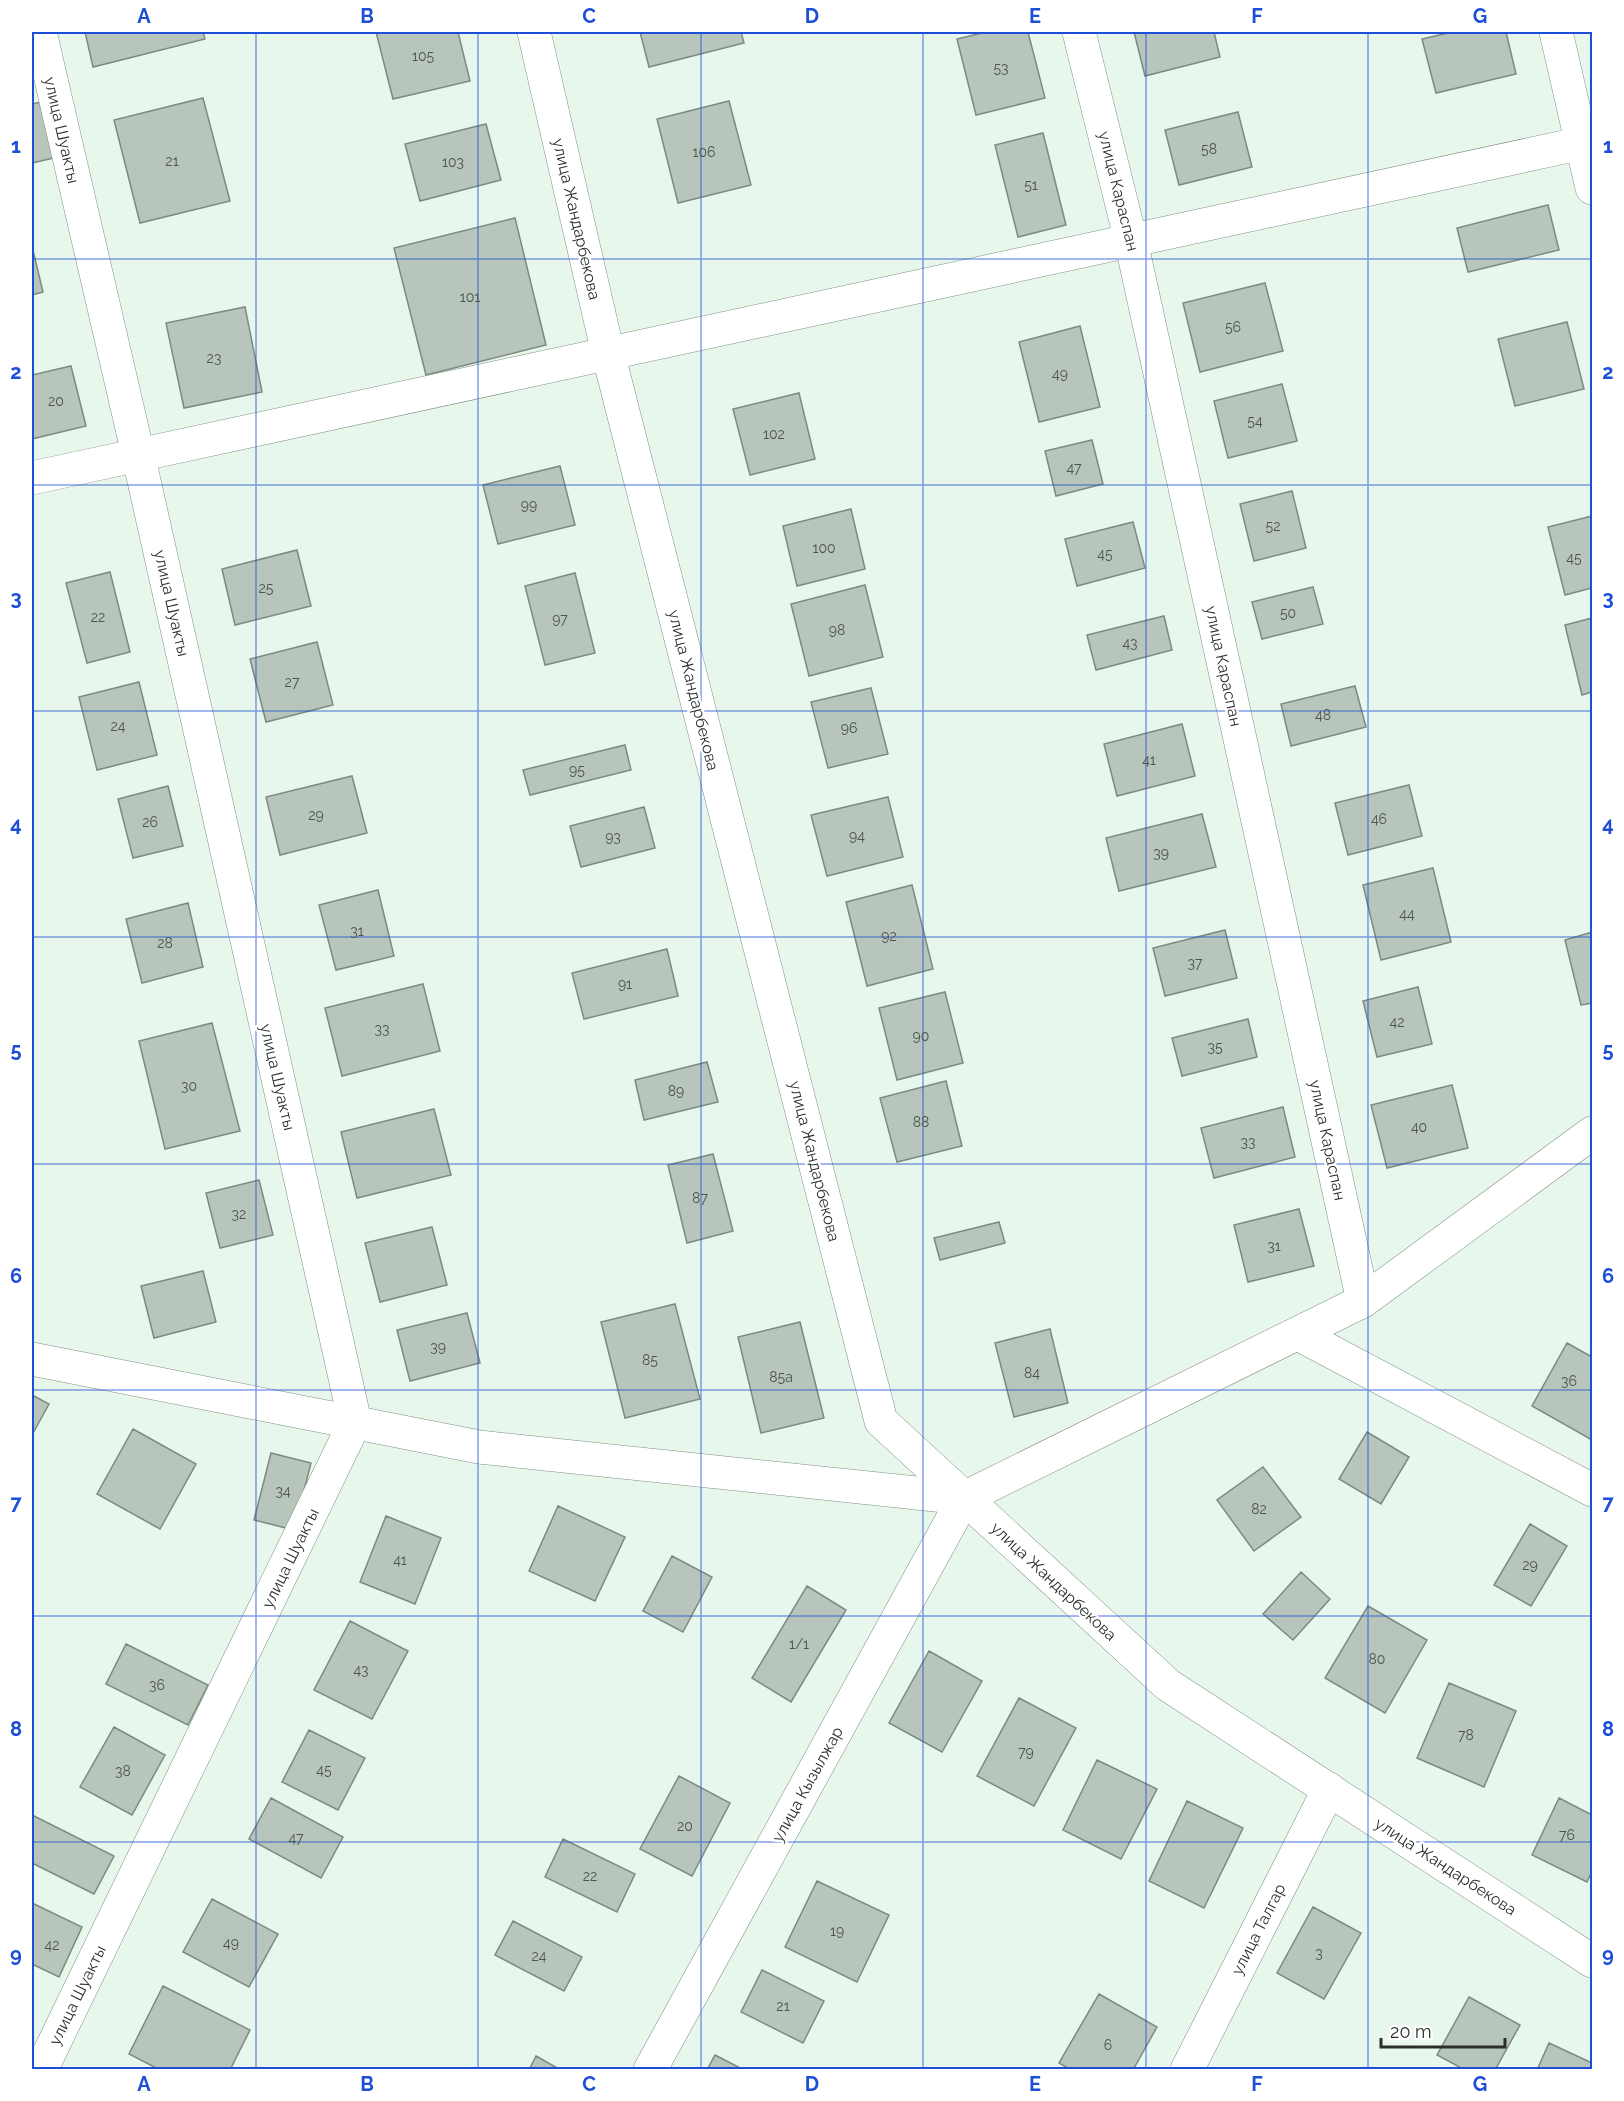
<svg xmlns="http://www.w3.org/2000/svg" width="1624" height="2101" font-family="Raleway,sans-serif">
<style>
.building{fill:#b7c5bb;stroke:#7c8a80;stroke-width:1.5}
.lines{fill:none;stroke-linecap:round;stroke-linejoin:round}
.street-casing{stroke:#818f85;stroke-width:34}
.secondary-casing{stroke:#818f85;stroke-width:34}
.street{stroke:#fff;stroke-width:33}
.secondary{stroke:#fff;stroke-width:33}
.grid{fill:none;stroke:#1d4ed8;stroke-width:1.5;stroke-opacity:0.55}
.labels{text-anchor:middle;stroke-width:5;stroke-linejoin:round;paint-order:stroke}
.number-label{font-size:14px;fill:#4d544f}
.street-label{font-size:16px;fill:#2a2f2b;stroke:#fff}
.neatline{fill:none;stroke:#1d4ed8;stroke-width:2}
.grid-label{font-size:20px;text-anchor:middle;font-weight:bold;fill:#1d4ed8}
</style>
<rect width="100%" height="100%" fill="#e8f7ec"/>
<path class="building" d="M85,32H203L205,39L93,67Z
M376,32H458L470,81L393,99Z
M640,32H741L744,43L649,67Z
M986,32H1028L1045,98L976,115L957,39Z
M1134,32H1214L1220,57L1145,76Z
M1452,32H1506L1516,74L1436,93L1422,39Z
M203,98L230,201L140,223L114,120Z
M729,101L751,185L678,203L657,119Z
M41,102L54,158L32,163V104Z
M1238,112L1252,167L1179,185L1165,130Z
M486,124L501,180L420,201L405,144Z
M1043,133L1066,225L1018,237L995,145Z
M1548,205L1559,250L1468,272L1457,228Z
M515,218L546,345L426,375L394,248Z
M32,246L43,292L32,295Z
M1265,283L1283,351L1200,372L1183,303Z
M245,307L262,392L184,408L166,323Z
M1567,322L1584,389L1515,406L1498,339Z
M1080,326L1100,407L1039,422L1019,342Z
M71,366L86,426L32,439V375Z
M1282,384L1297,441L1228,458L1214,401Z
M799,393L815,459L750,475L733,409Z
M1092,440L1103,484L1056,496L1045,451Z
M560,466L575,525L498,544L483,485Z
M1292,491L1306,548L1254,561L1240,504Z
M851,509L865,569L797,586L783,526Z
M1592,516V588L1565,595L1548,527Z
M1133,522L1145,568L1077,586L1065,539Z
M297,550L311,606L235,625L222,569Z
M110,572L130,652L87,663L66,583Z
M575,573L595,653L545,665L525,586Z
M865,585L883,657L809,676L791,604Z
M1313,587L1323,624L1262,639L1252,602Z
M1164,616L1172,650L1096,670L1087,635Z
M1592,618V692L1582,695L1565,625Z
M317,642L333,705L266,722L250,659Z
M139,682L157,755L97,770L79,697Z
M1355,686L1366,727L1291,746L1281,704Z
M871,688L888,754L828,768L811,702Z
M1182,724L1195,776L1117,796L1104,744Z
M625,745L631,770L530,795L523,770Z
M352,776L367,833L280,855L266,797Z
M1409,785L1422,836L1348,855L1335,803Z
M168,786L183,846L133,858L118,799Z
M888,797L903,857L827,876L811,815Z
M644,807L655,848L581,867L570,826Z
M1202,814L1216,867L1119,891L1106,838Z
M1433,868L1451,942L1381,960L1363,885Z
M912,885L933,969L867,986L846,902Z
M378,890L394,956L336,970L319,905Z
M188,903L203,967L142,983L126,919Z
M1225,930L1237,978L1165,996L1153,948Z
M1592,932V1003L1581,1005L1565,940Z
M667,949L678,996L584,1019L572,973Z
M423,984L440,1051L342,1076L325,1008Z
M1418,987L1432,1044L1377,1057L1363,1001Z
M945,992L963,1063L897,1080L879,1008Z
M1248,1019L1257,1057L1182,1076L1172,1038Z
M212,1023L240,1131L165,1149L139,1041Z
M707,1062L718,1102L644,1120L635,1080Z
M946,1081L962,1146L897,1162L880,1098Z
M1452,1085L1468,1148L1387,1168L1371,1105Z
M1283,1107L1295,1157L1214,1178L1201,1128Z
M434,1109L451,1175L357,1198L341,1132Z
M713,1154L733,1231L687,1243L668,1165Z
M259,1180L273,1235L220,1248L206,1193Z
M1299,1209L1314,1266L1248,1282L1234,1225Z
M999,1222L1005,1243L940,1260L934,1238Z
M432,1227L447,1285L380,1302L365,1243Z
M203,1271L216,1322L154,1338L141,1286Z
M675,1304L700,1399L625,1418L601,1322Z
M467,1313L480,1363L410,1381L397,1330Z
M800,1322L824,1418L761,1433L738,1337Z
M1050,1329L1068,1403L1014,1417L995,1343Z
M1567,1343L1592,1357V1440L1532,1406Z
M32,1395L49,1404L32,1435Z
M133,1429L196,1464L160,1529L97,1494Z
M1367,1432L1409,1457L1381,1504L1339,1479Z
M271,1453L311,1463L294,1530L254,1520Z
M1263,1467L1301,1517L1254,1551L1217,1500Z
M558,1506L625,1537L595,1601L529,1571Z
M386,1516L441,1538L415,1604L360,1582Z
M1530,1524L1567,1546L1531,1606L1494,1585Z
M672,1556L712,1577L683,1632L643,1611Z
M1301,1572L1330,1599L1293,1640L1263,1614Z
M807,1586L846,1610L791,1702L752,1678Z
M1368,1606L1427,1640L1385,1713L1325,1678Z
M350,1621L408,1651L372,1719L314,1690Z
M126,1644L208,1685L188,1725L106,1684Z
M929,1651L982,1681L942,1752L889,1723Z
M1449,1683L1516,1711L1484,1787L1417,1758Z
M1019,1698L1076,1728L1034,1806L977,1776Z
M114,1727L165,1755L132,1815L80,1787Z
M309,1730L365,1758L338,1810L282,1782Z
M1097,1760L1157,1789L1121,1859L1063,1830Z
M679,1776L730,1803L692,1876L640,1849Z
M271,1798L343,1837L321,1878L249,1839Z
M1559,1798L1592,1815V1871L1587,1882L1532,1855Z
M1187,1801L1243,1828L1204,1908L1149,1881Z
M32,1815L114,1856L94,1894L32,1863Z
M563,1839L635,1874L617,1912L545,1877Z
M817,1881L889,1915L857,1982L785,1947Z
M212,1899L278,1934L249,1987L183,1952Z
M32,1903L82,1927L59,1977L32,1964Z
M1313,1907L1361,1933L1324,1999L1277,1973Z
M513,1921L582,1957L564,1991L495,1955Z
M762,1970L824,2001L803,2043L741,2012Z
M163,1986L250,2030L230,2070H160L129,2054Z
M1099,1994L1157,2027L1133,2070H1071L1059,2063Z
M1469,1997L1520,2025L1495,2070H1465L1437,2055Z
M1549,2043L1592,2063V2070H1537Z
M715,2055L744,2070H707Z
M536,2056L561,2070H529Z"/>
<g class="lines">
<g class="street-casing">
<path id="street" d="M40,32L138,454L355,1422L41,2070
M1079,32L1131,241L1363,1301
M1556,32L1592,188
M32,478L1592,141
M1298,1334L1592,1490
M32,1359L479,1447L964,1498L1363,1301L1592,1133
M650,2070L964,1498
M1187,2070L1329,1789"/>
</g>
<g class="secondary-casing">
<path id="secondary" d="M534,32L608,353L881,1421L1168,1685L1592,1961"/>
</g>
<use href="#street" class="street"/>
<use href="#secondary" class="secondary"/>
</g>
<path class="grid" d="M256,32V2070M478,32V2070M701,32V2070M923,32V2070M1146,32V2070M1368,32V2070M32,259H1592M32,485H1592M32,711H1592M32,937H1592M32,1164H1592M32,1390H1592M32,1616H1592M32,1842H1592"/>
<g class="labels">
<g class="number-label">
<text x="423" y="61">105</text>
<text x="1001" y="73">53</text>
<text x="1209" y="154">58</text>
<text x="704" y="157">106</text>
<text x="172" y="166">21</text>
<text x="453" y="167">103</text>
<text x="1031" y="190">51</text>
<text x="470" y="302">101</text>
<text x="1233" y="332">56</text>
<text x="214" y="363">23</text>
<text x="1060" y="379">49</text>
<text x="56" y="406">20</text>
<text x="1255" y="426">54</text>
<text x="774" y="439">102</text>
<text x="1074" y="473">47</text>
<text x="529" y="510">99</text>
<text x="1273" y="531">52</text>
<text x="824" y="553">100</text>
<text x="1105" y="559">45</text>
<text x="1574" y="563">45</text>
<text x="266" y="593">25</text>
<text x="1288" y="618">50</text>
<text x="98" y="622">22</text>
<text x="560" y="624">97</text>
<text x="837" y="635">98</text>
<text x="1130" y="648">43</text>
<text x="292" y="687">27</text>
<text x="1323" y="720">48</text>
<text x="118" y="731">24</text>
<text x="849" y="733">96</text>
<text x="1149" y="765">41</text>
<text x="577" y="775">95</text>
<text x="316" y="820">29</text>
<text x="1379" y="824">46</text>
<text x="150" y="827">26</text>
<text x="857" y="841">94</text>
<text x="613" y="842">93</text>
<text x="1161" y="858">39</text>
<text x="1407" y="919">44</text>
<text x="357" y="936">31</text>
<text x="889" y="941">92</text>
<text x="165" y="948">28</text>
<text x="1195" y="968">37</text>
<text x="625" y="989">91</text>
<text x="1397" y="1027">42</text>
<text x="382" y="1034">33</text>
<text x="921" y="1041">90</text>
<text x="1215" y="1052">35</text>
<text x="189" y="1091">30</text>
<text x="676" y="1096">89</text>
<text x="921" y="1127">88</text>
<text x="1419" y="1132">40</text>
<text x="1248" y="1147">33</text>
<text x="700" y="1203">87</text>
<text x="239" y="1219">32</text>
<text x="1274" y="1251">31</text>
<text x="438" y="1352">39</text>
<text x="650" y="1365">85</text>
<text x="1032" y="1378">84</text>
<text x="781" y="1382">85а</text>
<text x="1569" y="1386">36</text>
<text x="283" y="1496">34</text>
<text x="1259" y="1514">82</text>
<text x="400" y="1565">41</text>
<text x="1530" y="1570">29</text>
<text x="799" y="1649">1/1</text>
<text x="1377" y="1664">80</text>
<text x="361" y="1675">43</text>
<text x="157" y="1690">36</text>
<text x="1466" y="1740">78</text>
<text x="1026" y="1757">79</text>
<text x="324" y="1775">45</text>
<text x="123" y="1776">38</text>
<text x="685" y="1831">20</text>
<text x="1567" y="1840">76</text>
<text x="296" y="1843">47</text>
<text x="590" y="1881">22</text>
<text x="837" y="1936">19</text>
<text x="231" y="1948">49</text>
<text x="52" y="1950">42</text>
<text x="1319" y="1958">3</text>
<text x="539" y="1961">24</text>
<text x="783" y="2011">21</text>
<text x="1108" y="2050">6</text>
</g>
<g class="street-label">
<text transform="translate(62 130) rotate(77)" y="6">улица Шуакты</text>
<text transform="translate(1119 191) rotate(76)" y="6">улица Караспан</text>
<text transform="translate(577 219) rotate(77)" y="6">улица Жандарбекова</text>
<text transform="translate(172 603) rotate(77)" y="6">улица Шуакты</text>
<text transform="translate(1224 666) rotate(78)" y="6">улица Караспан</text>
<text transform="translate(694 690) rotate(76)" y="6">улица Жандарбекова</text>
<text transform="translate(278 1077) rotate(77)" y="6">улица Шуакты</text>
<text transform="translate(1328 1140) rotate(78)" y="6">улица Караспан</text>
<text transform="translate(815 1161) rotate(76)" y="6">улица Жандарбекова</text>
<text transform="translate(290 1558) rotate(-64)" y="6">улица Шуакты</text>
<text transform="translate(1054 1581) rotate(43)" y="6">улица Жандарбекова</text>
<text transform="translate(807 1784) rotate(-61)" y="6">улица Кызылжар</text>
<text transform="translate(1446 1866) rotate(33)" y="6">улица Жандарбекова</text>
<text transform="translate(1258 1929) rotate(-63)" y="6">улица Талгар</text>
<text transform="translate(77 1995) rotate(-64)" y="6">улица Шуакты</text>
</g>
</g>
<rect width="1624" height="2101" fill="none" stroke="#ffffff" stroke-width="66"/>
<path d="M1381 2038v9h124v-9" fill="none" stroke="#2a2f2b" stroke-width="3"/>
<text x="1390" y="2038" font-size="18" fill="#2a2f2b" stroke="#ffffff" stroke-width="4.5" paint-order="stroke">20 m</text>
<rect x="33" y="33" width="1558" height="2035" class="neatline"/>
<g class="grid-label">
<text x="144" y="23">A</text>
<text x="367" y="23">B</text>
<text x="589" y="23">C</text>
<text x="812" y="23">D</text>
<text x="1035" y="23">E</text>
<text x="1257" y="23">F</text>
<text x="1480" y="23">G</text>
<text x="16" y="153">1</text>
<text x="1608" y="153">1</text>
<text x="16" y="379">2</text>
<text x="1608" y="379">2</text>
<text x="16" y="605">3</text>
<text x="1608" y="605">3</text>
<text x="16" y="831">4</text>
<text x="1608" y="831">4</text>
<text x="16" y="1057">5</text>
<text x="1608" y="1057">5</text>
<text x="16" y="1283">6</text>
<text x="1608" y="1283">6</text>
<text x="16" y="1510">7</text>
<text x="1608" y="1510">7</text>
<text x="16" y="1736">8</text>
<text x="1608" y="1736">8</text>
<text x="16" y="1962">9</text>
<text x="1608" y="1962">9</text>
<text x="144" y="2091">A</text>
<text x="367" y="2091">B</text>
<text x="589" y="2091">C</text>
<text x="812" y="2091">D</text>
<text x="1035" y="2091">E</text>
<text x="1257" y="2091">F</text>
<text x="1480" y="2091">G</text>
</g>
</svg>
